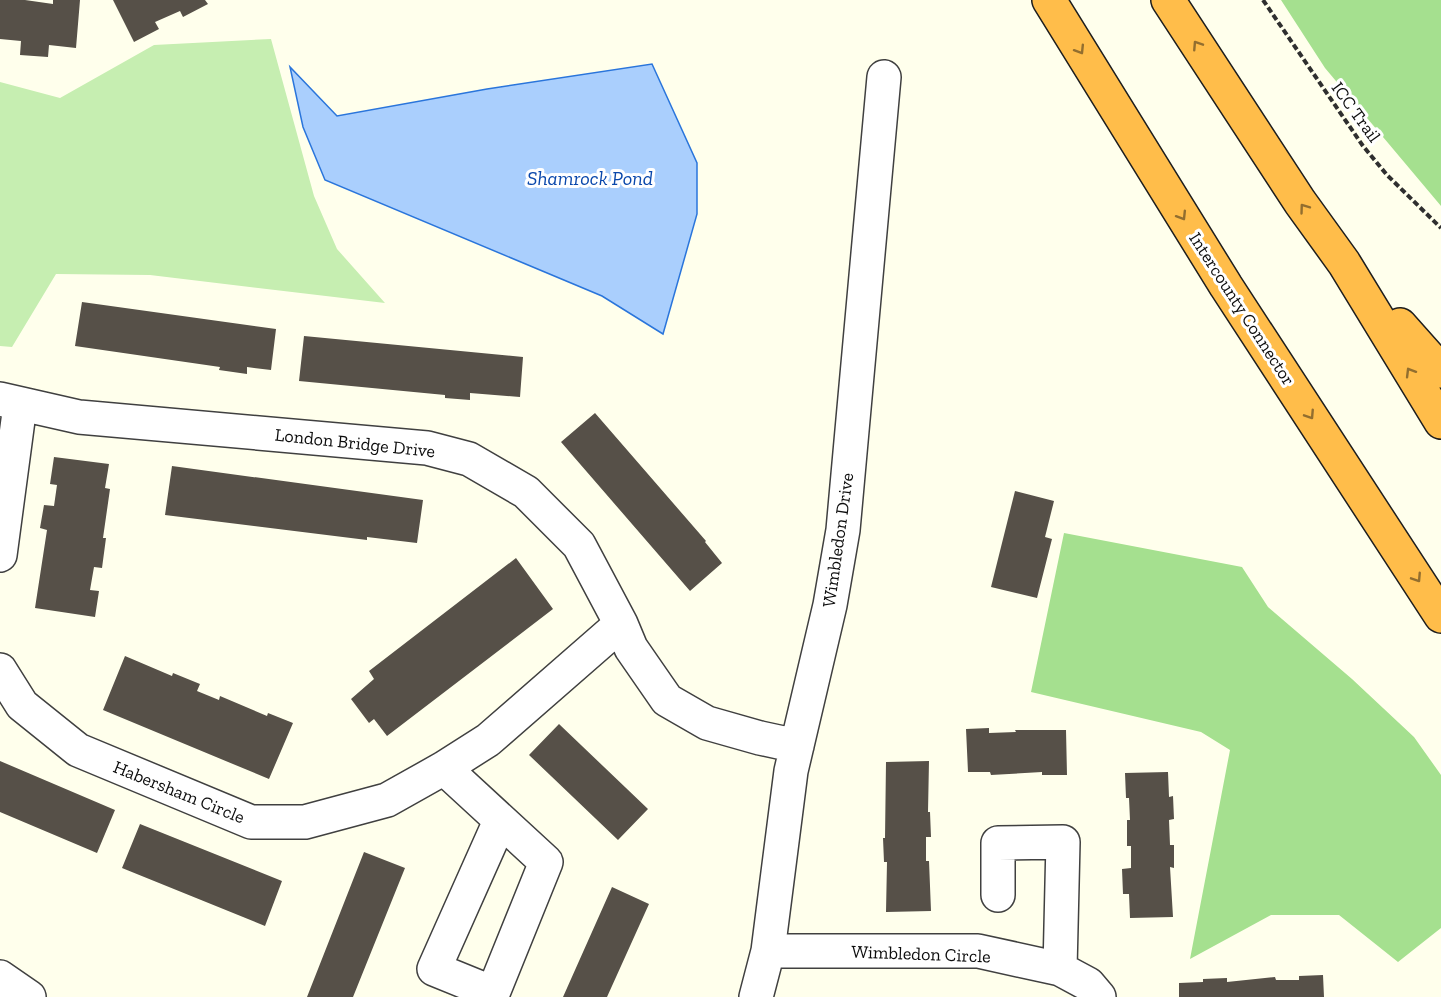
<svg xmlns="http://www.w3.org/2000/svg" width="1441" height="997" font-family="'Zilla Slab',serif">
<style>
.green{fill:#c6eeb1}
.forest{fill:#a5e08f}
.water{fill:#aacffd;stroke:#2a75db;stroke-width:1.5}
.building{fill:#565048}
.lines{fill:none;stroke-linecap:round;stroke-linejoin:round}
.minor-casing{stroke:#404040;stroke-width:36}
.highway-casing{stroke:#1e1e1e;stroke-width:36}
.path{stroke:#2f2f2f;stroke-width:4;stroke-dasharray:6 3;stroke-linecap:butt}
.minor{stroke:#fff;stroke-width:33}
.highway{stroke:#ffbd4a;stroke-width:33}
.oneway{stroke:#926e2f}
.labels{text-anchor:middle;stroke-width:6;stroke-linejoin:round;paint-order:stroke}
.street-label{font-size:18px;fill:#0d0d0d;stroke:#fff}
.water-label{font-size:20px;font-style:italic;fill:#0947ab;stroke:#fff}
</style>
<rect width="100%" height="100%" fill="#ffffec"/>
<path class="green" d="M271,39L314,196L337,249L385,303L150,275L56,274L12,347L0,346V82L60,98L154,45Z"/>
<path class="forest" d="M1281,0H1441V206L1325,68Z
M1064,533L1242,567L1268,607L1352,679L1414,737L1441,775V928L1398,962L1339,915H1271L1190,959L1230,750L1201,732L1031,692Z"/>
<path class="water" d="M652,64L697,163V214L663,334L602,296L325,180L303,127L290,67L337,116L487,89Z"/>
<path class="building" d="M0,0H25L53,4V0H80L76,48L49,45L48,57L20,55L21,41L0,39Z
M113,0H205L208,4L183,17L180,11L155,22L159,29L134,42Z
M82,302L276,329L271,370L247,367V374L219,370L220,367L75,346Z
M304,336L523,357L520,397L470,393V400L445,398V395L299,381Z
M595,413L706,541L705,542L722,563L690,591L561,442Z
M54,457L109,464L105,488L110,489L103,538H106L102,568L94,567L90,590L99,591L95,617L35,608L47,530L40,528L44,505L54,506L57,485L50,484Z
M172,466L423,500L417,543L367,537V540L165,515Z
M1015,491L1054,501L1045,537L1052,539L1037,598L991,587Z
M516,558L553,609L387,736L374,719L369,723L351,699L374,679L369,671Z
M125,656L172,676L173,673L200,684L197,691L219,700L220,696L267,716L268,713L293,723L269,779L103,710Z
M559,724L648,809L618,840L529,755Z
M989,728V733L1016,732L1015,730H1066L1067,775H1042V772L991,775L990,772H968L966,729Z
M0,761L115,810L97,853L0,812Z
M929,761L928,812H930L931,837H926V861H929L931,911L886,912L887,862H884L883,838H885L886,762Z
M1168,772L1169,797L1173,796L1174,819L1169,820L1170,845H1174V868L1170,867L1173,917L1130,918L1129,894H1123L1122,869L1131,868V846H1127V820H1130L1129,798H1126L1125,773Z
M140,824L282,881L265,926L122,868Z
M364,852L405,868L353,997H307Z
M612,887L649,904L607,997H563Z
M1323,975L1324,997H1179V983L1203,982V979L1227,978V982L1275,977L1276,980H1299V976Z"/>
<g class="lines">
<g class="minor-casing">
<path id="minor" d="M0,399L79,417L427,448L469,459L526,492L579,545L621,624L631,648L667,700L707,723L760,738L797,746
M0,555L20,405
M0,670L22,705L78,750L251,822H305L387,800L444,768L488,740L621,624
M444,768L546,862L493,993L434,969L500,821
M998,895V843L1063,842L1060,969
M768,951H978L1060,969L1088,984L1099,997
M0,977L29,997
M756,997L768,951L791,771L830,605L843,530L884,77"/>
</g>
<g class="highway-casing">
<path id="highway" d="M1049,0L1226,286L1441,616
M1168,0L1300,202L1344,263L1441,422
M1400,325L1441,371"/>
</g>
<path class="path" d="M1263,0L1363,146L1387,175L1441,228"/>
<use href="#minor" class="minor"/>
<use href="#highway" class="highway"/>
</g>
<defs><path id="oneway-chevron" d="M-2-3.5L2.5 0L-2 3.5" fill="none" stroke-width="1.6" stroke-linecap="round" stroke-linejoin="round" transform="scale(1.5)"/></defs>
<g class="oneway">
<use href="#oneway-chevron" transform="translate(1197 45) rotate(-123)"/>
<use href="#oneway-chevron" transform="translate(1080 50) rotate(58)"/>
<use href="#oneway-chevron" transform="translate(1304 208) rotate(-126)"/>
<use href="#oneway-chevron" transform="translate(1182 216) rotate(58)"/>
<use href="#oneway-chevron" transform="translate(1410 372) rotate(-121)"/>
<use href="#oneway-chevron" transform="translate(1310 415) rotate(57)"/>
<use href="#oneway-chevron" transform="translate(1417 578) rotate(57)"/>
</g>
<g class="labels">
<g class="street-label">
<text transform="translate(1356 112) rotate(54)" y="6">ICC Trail</text>
<text transform="translate(1242 309) rotate(57)" y="6">Intercounty Connector</text>
<text transform="translate(355 443) rotate(6)" y="6">London Bridge Drive</text>
<text transform="translate(838 540) rotate(-82)" y="6">Wimbledon Drive</text>
<text transform="translate(179 792) rotate(22)" y="6">Habersham Circle</text>
<text transform="translate(921 954) rotate(2)" y="6">Wimbledon Circle</text>
</g>
<g class="water-label">
<text x="590" y="185">Shamrock Pond</text>
</g>
</g>
</svg>
